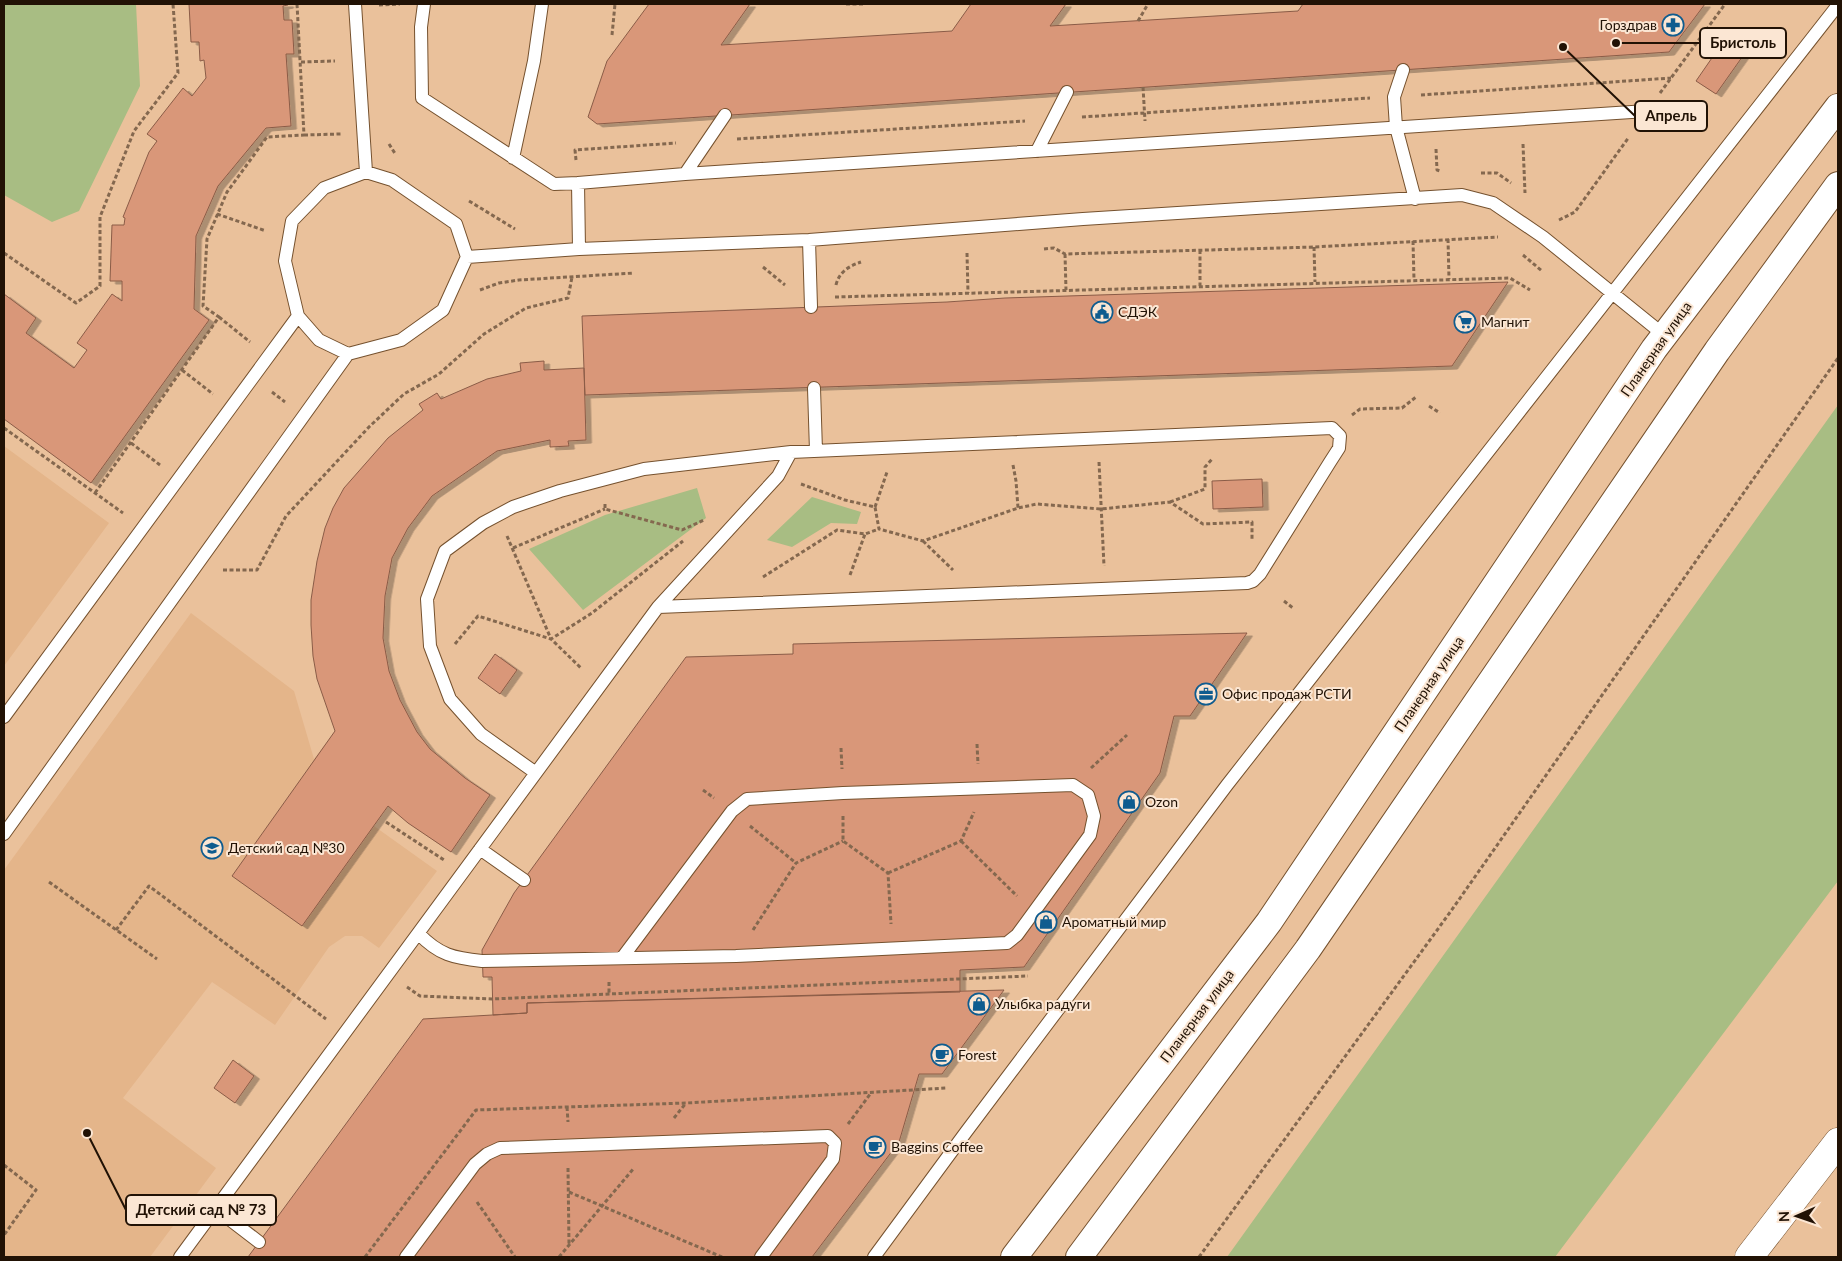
<svg xmlns="http://www.w3.org/2000/svg" width="1842" height="1261" font-family="Lato,sans-serif">
<style>
.built{fill:#e4b58a}
.green{fill:#a8bd83}
.building{fill:#d99779;stroke:#8a5c47;filter:url(#shadow)}
.lines{fill:none;stroke-linecap:round;stroke-linejoin:round}
.lane-casing{stroke:#75512e;stroke-width:14}
.street-casing{stroke:#75512e;stroke-width:28}
.highway-casing{stroke:#75512e;stroke-width:29}
.path{stroke:#84684f;stroke-width:3;stroke-dasharray:4 2.5;stroke-linecap:butt}
.lane{stroke:#fff;stroke-width:12}
.street{stroke:#fff;stroke-width:26}
.highway{stroke:#fff;stroke-width:28}
.labels{text-anchor:middle;stroke-width:4;stroke-linejoin:round;paint-order:stroke}
.poi-label{font-size:14px;fill:#211205;stroke:#fbe6d3;text-anchor:start}
.street-label{font-size:14px;fill:#211205;stroke:#fbe6d3}
.leader{fill:none;stroke:#211205;stroke-width:2}
.callout-dot{fill:#211205;stroke:#fbe6d3;stroke-width:2}
.callout{fill:#fbe6d3;stroke:#211205;stroke-width:2}
.callout-label{font-size:15px;text-anchor:middle;font-weight:bold;fill:#211205}
</style>
<defs>
<filter id="shadow"><feDropShadow dx="5.5" dy="3" stdDeviation="0" flood-color="#0004"/></filter>
</defs>
<rect width="100%" height="100%" fill="#eac19b"/>
<path class="built" d="M4,446L109,523L4,666Z
M191,613L294,691L314,759L335,731L374,826L437,871L379,948L362,936H345L329,947L275,1025L212,982L123,1098L216,1168L150,1257H4V870Z"/>
<path class="green" d="M4,4H136L140,86L79,211L52,222L4,195Z
M1838,405V881L1555,1257H1227Z
M697,488L706,518L583,610L529,549L605,515Z
M812,497L861,512L857,524L831,523L792,547L767,540Z"/>
<path class="building" d="M189,4H288V5L283,6L284,20H292L294,54H286L291,126L266,128L218,186L196,236L194,309L209,320L91,483L4,419V294L36,318L26,333L74,368L87,350L77,343L112,294L122,301V281H110L112,225H124L125,218L123,217L149,152L157,141L147,134L183,88L192,96L206,78L204,60L200,61L199,42H191Z
M649,4H750L721,45L952,31L971,4H1066L1050,26L1298,11L1303,4H1705L1669,52L597,124L588,117L607,61Z
M1725,39L1745,53L1716,94L1696,81Z
M1508,282L1452,366L585,395L582,316L947,302L1005,298Z
M544,361V370L584,368L586,440L568,441L569,446L550,447V440L497,451L432,496L408,528L392,558L385,596L383,638L389,671L400,700L417,732L430,749L465,778L490,795L451,852L408,823L388,806L302,926L232,876L335,731L317,679L313,656L311,625V600L317,561L325,528L333,508L344,488L388,438L423,410L419,404L437,393L441,399L487,379L521,371L520,363Z
M1262,479L1263,507L1213,509L1212,481Z
M1247,633L1190,716H1174L1160,773L1024,967L960,970V992L527,1003V1013L493,1015L492,977H483L482,950L514,893L686,657L793,654V644Z
M495,654L517,670L500,694L478,678Z
M1004,990L942,1074H919L899,1142L812,1257H248L423,1019L527,1013V1003Z
M233,1060L254,1076L235,1103L214,1088Z"/>
<g class="lines">
<g class="lane-casing">
<path id="lane" d="M355,4L366,172
M424,4L421,27L422,98L554,184L578,183L579,249
M1403,70L1394,97L1396,127L1415,199
M1037,151L1067,92
M513,158L534,61L542,4
M366,172L392,180L456,224L467,257L443,310L401,340L348,354L319,340L298,316L285,261L292,221L324,188Z
M685,174L725,115
M578,183L685,174L1647,111
M809,240L811,307
M467,257L579,249L809,240L1083,219L1462,195L1493,203L1543,237L1664,335
M814,388L816,451
M4,717L298,316
M536,773L481,734L450,699L430,646L427,599L445,551L483,523L513,507L560,491L644,469L791,452L1332,428L1340,436L1339,448L1330,462L1260,574L1253,581L1247,583L658,607
M4,834L348,354
M480,849L524,880
M419,934C439,955 454,958 482,961L736,956L1007,943L1017,935L1090,835L1094,816L1088,795L1073,785L843,793L747,799L732,811L622,958
M216,1209L259,1242
M180,1257L658,607L778,476L791,452
M406,1257L475,1164L487,1154L500,1148L828,1136L835,1143L833,1159L761,1257
M874,1257L966,1132L1227,785L1838,5"/>
</g>
<g class="street-casing">
<path id="street" d="M1014,1257L1269,922L1654,349L1838,107
M1079,1257L1308,949L1717,351L1838,185"/>
</g>
<g class="highway-casing">
<path id="highway" d="M1749,1257L1838,1142"/>
</g>
<path class="path" d="M846,4H863
M379,5L400,4
M1138,21L1148,4
M612,35L615,4
M301,62L335,61
M1143,87L1145,121
M1660,93L1725,4
M1421,95L1671,78
M1082,117L1370,98
M304,135L341,134
M737,139L1025,121
M389,144L396,155
M1523,144L1525,193
M1436,149L1437,170L1440,171
M576,160L575,150L676,143
M1481,173H1497L1511,183
M469,201L515,229
M217,214L266,231
M1559,220L1575,212L1629,137
M1448,239L1449,279
M1413,241L1414,280
M1314,247L1315,282
M1044,249L1054,248L1065,254L1314,247L1498,237
M1200,250V286
M4,253L76,303L100,286V217L134,131L178,73L173,4
M967,253L968,293
M1065,254L1066,290
M1523,255L1542,271
M763,267L785,285
M836,285C839,272 849,266 861,262
M480,290L499,283L519,280L634,273
M835,297L1510,278L1530,290
M219,317L250,342
M182,370L213,394
M272,392L285,402
M1429,406L1440,413
M1352,415L1360,409L1402,408L1416,397
M4,428L123,513
M131,443L160,465
M1099,462L1104,566
M1013,465L1016,481L1018,508
M801,484L845,500L875,507L879,529L923,541L1018,508L1037,504L1101,509L1170,502L1203,524L1252,522V540
M95,493L219,317L203,306L207,239L227,192L267,137L304,135L297,4
M1170,502L1205,489V467L1213,458
M605,504V509L682,530L704,520
M875,507L887,472
M507,536L551,639L592,613L683,541
M923,541L953,570
M513,548L605,509
M223,570H257L286,516L369,427L404,394L439,374L484,334L526,308L568,298L572,277
M850,575L865,534
M763,577L837,530L865,534L879,529
M1284,601L1293,608
M455,644L478,616L551,639L582,669
M977,744L978,764
M841,748L842,769
M1091,768L1127,735
M703,790L714,798
M843,816V841L888,873L891,924
M386,822L444,860
M750,826L796,863
M961,841L1017,896
M888,873L961,841L974,812
M49,882L157,959
M116,930L149,886L326,1019
M753,930L796,863L843,841
M609,982V994
M407,987L420,996L492,999L1028,976
M567,1107L568,1122
M674,1118L686,1103
M848,1124L871,1093
M4,1165L36,1190L4,1235
M568,1168L569,1245
M569,1192L722,1257
M477,1202L515,1257
M365,1257L476,1110L686,1103L946,1088
M559,1257L634,1168
M1199,1257L1451,911L1838,358"/>
<use href="#lane" class="lane"/>
<use href="#street" class="street"/>
<use href="#highway" class="highway"/>
</g>
<defs>
<g id="pharmacy-ring" transform="scale(1.125)"><circle r="9.5" fill="#fbe6d3" stroke="#0f5c8f" stroke-width="1.5"/><path d="M-2-6h4v4h4v4h-4v4h-4v-4h-4v-4h4Z" fill="#0f5c8f"/></g>
<g id="civic-ring" transform="scale(1.125)"><circle r="9.5" fill="#fbe6d3" stroke="#0f5c8f" stroke-width="1.5"/><path d="M-.6-6.5H3V-4.5H.6V-3L4-1V1h2V6H-6V1h2V-1L-.6-3ZM-1.2 2.5V6h2.4V2.5Z" fill="#0f5c8f"/></g>
<g id="supermarket-ring" transform="scale(1.125)"><circle r="9.5" fill="#fbe6d3" stroke="#0f5c8f" stroke-width="1.5"/><path d="M-6-5.5h2.5l.6 2H6L4.5 2H-2.5L-4.4-4H-6ZM-1.5 3.2a1.3 1.3 0 1 0 .1 0ZM3 3.2a1.3 1.3 0 1 0 .1 0Z" fill="#0f5c8f"/></g>
<g id="office-ring" transform="scale(1.125)"><circle r="9.5" fill="#fbe6d3" stroke="#0f5c8f" stroke-width="1.5"/><path d="M-6-3h4V-5.5h4V-3h4V5H-6ZM-1-4.5V-3h2v-1.5ZM-6 0V1H6V0Z" fill="#0f5c8f"/></g>
<g id="shop-ring" transform="scale(1.125)"><circle r="9.5" fill="#fbe6d3" stroke="#0f5c8f" stroke-width="1.5"/><path d="M-5-2.5h2.3a2.7 3.5 0 0 1 5.4 0H5L5.5 6h-11ZM-1.5-2.5h3a1.5 2.3 0 0 0-3 0Z" fill="#0f5c8f"/></g>
<g id="school-ring" transform="scale(1.125)"><circle r="9.5" fill="#fbe6d3" stroke="#0f5c8f" stroke-width="1.5"/><path d="M0-5L7-2L0 1L-7-2ZM-4 1L0 2.5L4 1V4Q0 6-4 4Z" fill="#0f5c8f"/></g>
<g id="cafe-ring" transform="scale(1.125)"><circle r="9.5" fill="#fbe6d3" stroke="#0f5c8f" stroke-width="1.5"/><path d="M-5.5-4.5H6V0H3Q3 3.5 0 3.5H-2.5Q-5.5 3.5-5.5 0ZM3-3.2v2h1.7v-2ZM-6 4.5H4V6H-6Z" fill="#0f5c8f"/></g>
</defs>
<g fill-rule="evenodd">
<use href="#pharmacy-ring" x="1673" y="25"/>
<use href="#civic-ring" x="1102" y="312"/>
<use href="#supermarket-ring" x="1465" y="322"/>
<use href="#office-ring" x="1206" y="694"/>
<use href="#shop-ring" x="1129" y="802"/>
<use href="#school-ring" x="212" y="848"/>
<use href="#shop-ring" x="1046" y="922"/>
<use href="#shop-ring" x="979" y="1004"/>
<use href="#cafe-ring" x="942" y="1055"/>
<use href="#cafe-ring" x="875" y="1147"/>
</g>
<g class="labels">
<g class="poi-label">
<text x="1657" y="30" text-anchor="end">Горздрав</text>
<text x="1118" y="317">СДЭК</text>
<text x="1481" y="327">Магнит</text>
<text x="1222" y="699">Офис продаж РСТИ</text>
<text x="1145" y="807">Ozon</text>
<text x="228" y="853">Детский сад №30</text>
<text x="1062" y="927">Ароматный мир</text>
<text x="995" y="1009">Улыбка радуги</text>
<text x="958" y="1060">Forest</text>
<text x="891" y="1152">Baggins Coffee</text>
</g>
<g class="street-label">
<text transform="translate(1656 349) rotate(-55)" y="5">Планерная улица</text>
<text transform="translate(1429 684) rotate(-56)" y="5">Планерная улица</text>
<text transform="translate(1197 1016) rotate(-53)" y="5">Планерная улица</text>
</g>
</g>
<path class="leader" d="M1616 43L1700 43M1563 47L1635 116M87 1133L126 1210"/>
<g class="callout-dot">
<circle cx="1616" cy="43" r="5"/>
<circle cx="1563" cy="47" r="5"/>
<circle cx="87" cy="1133" r="5"/>
</g>
<g class="callout">
<rect x="1700" y="28" width="86" height="30" rx="5"/>
<rect x="1635" y="101" width="72" height="30" rx="5"/>
<rect x="126" y="1195" width="150" height="30" rx="5"/>
</g>
<g class="callout-label">
<text x="1743" y="48">Бристоль</text>
<text x="1671" y="121">Апрель</text>
<text x="201" y="1215">Детский сад № 73</text>
</g>
<rect width="1842" height="1261" fill="none" stroke="#211205" stroke-width="10"/>
<g transform="translate(1797 1216) rotate(268)" stroke="#fbe6d3" stroke-width="4" paint-order="stroke">
<path d="M0-4L9 19L0 12L-9 19Z" fill="#211205"/>
<text y="-8" font-size="14" font-weight="bold" text-anchor="middle" fill="#211205">N</text>
</g>
</svg>
